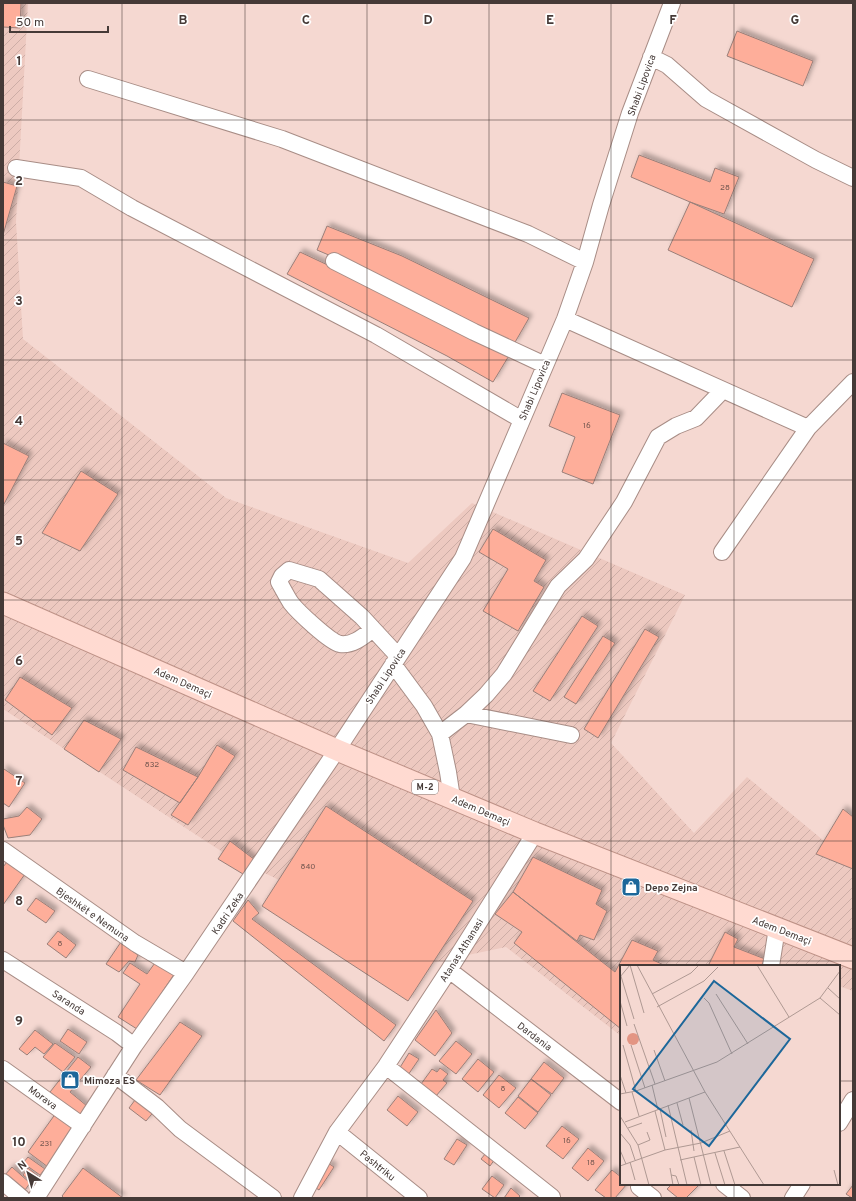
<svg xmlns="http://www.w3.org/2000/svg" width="856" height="1201" font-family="Overpass,sans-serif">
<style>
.industrial{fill:url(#industrial-furrows)}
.building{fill:#feae9a;stroke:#9a7f79;filter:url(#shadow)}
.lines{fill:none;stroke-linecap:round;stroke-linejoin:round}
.minor-casing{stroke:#a88d86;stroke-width:18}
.major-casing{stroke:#be9287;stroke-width:23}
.minor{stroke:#fff;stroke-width:16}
.major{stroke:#ffdad1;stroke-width:21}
.grid{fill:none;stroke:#453a37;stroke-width:1;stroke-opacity:0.55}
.labels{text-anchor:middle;stroke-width:3.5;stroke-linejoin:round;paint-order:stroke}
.number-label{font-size:8px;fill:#735750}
.shield{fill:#fff;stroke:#7d7573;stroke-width:1}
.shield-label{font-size:9px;font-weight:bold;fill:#453a37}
.street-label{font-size:10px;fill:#453a37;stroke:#fff}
.poi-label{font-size:10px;font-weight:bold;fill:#453a37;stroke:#fff;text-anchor:start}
.inset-road{fill:none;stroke:#af9993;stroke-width:1}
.view{fill:#1c679a;fill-opacity:0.15;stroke:#1c679a;stroke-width:2}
.inset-edge{fill:none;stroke:#453a37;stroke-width:2}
.grid-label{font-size:13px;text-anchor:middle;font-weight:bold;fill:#453a37;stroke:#fff;stroke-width:3.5;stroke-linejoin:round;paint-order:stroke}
</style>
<defs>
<pattern id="industrial-furrows" width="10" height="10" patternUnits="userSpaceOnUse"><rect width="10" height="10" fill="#edc9c0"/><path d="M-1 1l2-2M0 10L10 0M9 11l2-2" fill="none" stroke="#cdada6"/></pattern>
<filter id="shadow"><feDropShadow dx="3.5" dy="-3.5" stdDeviation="2" flood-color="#0004"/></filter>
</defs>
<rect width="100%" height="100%" fill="#f5d8d1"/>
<path class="industrial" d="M3,3H28L16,222L23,339L226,498L408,563L472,503L685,595L611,743L694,833L747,777L853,865V991L839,986V966H621V1036L506,947L425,964L344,912L224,853L3,709Z"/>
<path class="building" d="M3,3H21L20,28L3,27Z
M737,31L813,61L803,86L727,56Z
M639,155L710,182L715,168L739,177L724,214L690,202L631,177Z
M3,182L17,186L3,235Z
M690,202L814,259L792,307L668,250Z
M327,226L402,256L529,318L514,344L392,282L317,250Z
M300,252L400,299L510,354L493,382L447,356L287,274Z
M562,393L620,415L593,484L562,472L575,437L549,426Z
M3,443L29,456L3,506Z
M81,471L118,494L80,551L42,533Z
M493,529L546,560L534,581L544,587L518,631L483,611L508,569L479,552Z
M582,616L598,626L550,701L533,691Z
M645,629L659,637L598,738L584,729Z
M603,636L615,643L576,704L564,697Z
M20,677L72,708L52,735L5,700Z
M84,720L121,739L99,772L64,749Z
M217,745L235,756L188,825L171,815L198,777Z
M136,747L198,777L180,803L123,770Z
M3,769H4L25,783L9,807L3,803Z
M326,806L473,901L408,1001L262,906Z
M27,807L42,819L30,835L8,838L3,825V819L19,816Z
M843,809L853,817V869L816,854Z
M230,841L255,860L243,874L218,859Z
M533,857L602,890L596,904L607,911L594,940L580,935L577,941L513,892Z
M7,862L25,874L3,905V867Z
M513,892L615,972L632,940L658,951L653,960L666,966H621V1029L514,943L522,932L495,914Z
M36,898L55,911L46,923L27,910Z
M248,900L259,913L252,919L396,1025L384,1041L233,921Z
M58,931L76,945L66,958L47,944Z
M725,932L738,939L734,947L765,959L761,966H708Z
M123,939L134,947L132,951L138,955L135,962L129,961L119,972L106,964Z
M157,960L175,973L137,1029L118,1017L140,984L123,973L130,963L147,974Z
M436,1010L452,1033L435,1056L415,1040Z
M180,1022L202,1036L160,1095L136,1080Z
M68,1029L87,1042L79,1054L60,1041Z
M35,1030L53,1044L44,1054L35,1047L27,1055L19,1049Z
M456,1041L472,1054L456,1074L439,1061Z
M55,1043L75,1057L63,1072L43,1057Z
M409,1053L419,1059L408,1075L399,1069Z
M78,1057L91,1067L70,1092L87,1106L80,1116L50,1092Z
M478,1059L494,1072L478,1092L462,1079Z
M544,1062L564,1078L552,1094L531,1079Z
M440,1068L448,1074L443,1080L447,1083L436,1096L421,1084L432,1069L437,1072Z
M499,1075L516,1088L499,1108L483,1095Z
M531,1079L551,1095L538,1112L518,1096Z
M138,1096L156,1109L146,1121L129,1108Z
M398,1096L418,1112L407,1126L387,1110Z
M518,1097L538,1113L525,1129L505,1113Z
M56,1113L76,1127L48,1167L28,1152Z
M562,1126L579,1139L563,1159L546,1146Z
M457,1139L467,1145L454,1165L444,1159Z
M588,1148L604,1161L588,1181L572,1168Z
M486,1153L495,1159L490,1166L481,1159Z
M28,1157L45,1169L40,1175L23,1163Z
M328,1163L334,1167L319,1190L313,1186Z
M12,1167L30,1183L23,1193L4,1176Z
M28,1168L38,1176L33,1183L23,1175Z
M83,1168L123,1198H64L62,1196Z
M612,1170L621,1177V1184H627L615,1198H606L595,1190Z
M492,1176L504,1185L495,1198L482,1189Z
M672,1184H700L686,1198H678L667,1189Z
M853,1185V1198H852L846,1194Z
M511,1188L520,1196L518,1198H504Z"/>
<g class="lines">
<g class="minor-casing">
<path id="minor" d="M651,57L667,65L706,99L816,160L853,178
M88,79L282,139L528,234L585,262
M16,168L81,178L132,208L376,335L522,420
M334,261L474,332L545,365
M565,319L808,428
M722,552L808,428L853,382
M373,629C364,636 353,646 340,644C330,642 298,612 291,603C287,597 283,589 279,582L282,576L289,570L319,579L362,617L398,656
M393,664L424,706L440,734L448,772L452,798
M466,714L571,735
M440,734L466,714L486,695L504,674L558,586L586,559L624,502L658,437L676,426L696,418L723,390
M3,850L135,943L186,973
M3,960L117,1033L134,1046
M771,966L777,928
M449,970L621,1102
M386,1066L552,1197
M3,1069L83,1126
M115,1075L157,1107L180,1129L273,1198
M839,1123L853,1100
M337,1132L419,1198
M3,1182L22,1198
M724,1184L742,1198
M639,1187L653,1198
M36,1198L134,1046L186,973L337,750L463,558L565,319L585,262L601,205L630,113L672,3
M302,1198L337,1132L386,1066L449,970L535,833
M793,1198L802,1184"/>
</g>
<g class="major-casing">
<path id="major" d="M3,603L337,750L535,833L853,958"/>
</g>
<use href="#minor" class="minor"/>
<use href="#major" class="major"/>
</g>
<path class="grid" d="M122,3V1198M245,3V1198M367,3V1198M489,3V1198M611,3V1198M734,3V966M3,120H853M3,240H853M3,360H853M3,480H853M3,600H853M3,721H853M3,841H853M3,961H853M3,1081H621M839,1081H853M734,1184V1198"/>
<defs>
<g id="shop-square" transform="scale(1)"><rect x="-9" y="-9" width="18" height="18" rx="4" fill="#1c679a" stroke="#fff"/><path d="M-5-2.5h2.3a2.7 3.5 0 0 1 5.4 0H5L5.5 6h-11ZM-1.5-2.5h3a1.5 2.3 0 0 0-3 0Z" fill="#fff"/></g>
</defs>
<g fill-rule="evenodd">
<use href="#shop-square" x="631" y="887"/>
<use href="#shop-square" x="70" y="1080"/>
</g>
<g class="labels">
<g class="number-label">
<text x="725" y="190">28</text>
<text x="587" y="428">16</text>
<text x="152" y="767">832</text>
<text x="308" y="869">840</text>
<text x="60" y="946">8</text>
<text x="503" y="1091">8</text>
<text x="567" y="1143">16</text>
<text x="46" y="1146">231</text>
<text x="591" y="1165">18</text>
</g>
<rect class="shield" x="412" y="780" width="26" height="14" rx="3"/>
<g class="shield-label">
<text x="425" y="790">M-2</text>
</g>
<g class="street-label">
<text transform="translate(641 85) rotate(-70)" y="4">Shabi Lipovica</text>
<text transform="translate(534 390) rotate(-67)" y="4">Shabi Lipovica</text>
<text transform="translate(385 676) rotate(-57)" y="4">Shabi Lipovica</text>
<text transform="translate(183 682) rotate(24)" y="4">Adem Demaçi</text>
<text transform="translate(481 810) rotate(23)" y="4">Adem Demaçi</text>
<text transform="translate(227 913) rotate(-56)" y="4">Kadri Zeka</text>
<text transform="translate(93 914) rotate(35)" y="4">Bjeshkët e Nemuna</text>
<text transform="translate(782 930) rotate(21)" y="4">Adem Demaçi</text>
<text transform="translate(461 950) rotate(-58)" y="4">Atanas Athanasi</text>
<text transform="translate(69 1002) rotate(33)" y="4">Saranda</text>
<text transform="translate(535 1036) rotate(37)" y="4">Dardania</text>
<text transform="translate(43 1097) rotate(36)" y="4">Morava</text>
<text transform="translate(378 1165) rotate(39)" y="4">Pashtriku</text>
</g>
<g class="poi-label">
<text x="645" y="891">Depo Zejna</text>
<text x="84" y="1084">Mimoza ES</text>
</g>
</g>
<g transform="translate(620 965)">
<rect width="220" height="220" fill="#f5d8d1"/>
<path d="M7 74a6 6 0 1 1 12 0a6 6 0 1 1-12 0Z" fill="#e39583"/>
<path class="inset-road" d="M10,0L24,48M17,0L85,127L144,220M137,0L169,52M0,8L14,54M0,12L10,0M208,23L220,34M32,29L71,8L79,0M96,29L128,79M84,33L89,38L112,89M200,33L220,50M0,36L7,61M37,42L84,16L98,2M14,59L35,119M3,80L16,126M11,80L25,123M34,85L45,116M0,110L6,128M32,120L38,145M12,127L19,151M0,129L16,126L97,97L200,33L220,6M69,133L91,220M57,138L63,160M48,140L67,220M40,144L46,172M35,146L45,185M0,151L18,180L29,220M5,157L85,127M8,163L22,158M71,165L74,186M0,168L10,180L15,195M18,180L30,175L27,167M0,185L6,199M104,186L115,220M95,188L105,220M74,192L81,220M60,195L120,182M10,197L15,215M0,201L45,185L81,178L110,166M50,203L53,220M214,205L218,220M51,210L56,211L59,220"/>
<path class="view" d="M94,16L170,74L89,181L13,124Z"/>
<rect width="220" height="220" class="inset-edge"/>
</g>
<g class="grid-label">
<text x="183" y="24">B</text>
<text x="306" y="24">C</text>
<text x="428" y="24">D</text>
<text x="550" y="24">E</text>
<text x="673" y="24">F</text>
<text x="795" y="24">G</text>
<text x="19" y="65">1</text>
<text x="19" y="185">2</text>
<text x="19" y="305">3</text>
<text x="19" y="425">4</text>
<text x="19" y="545">5</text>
<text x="19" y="665">6</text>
<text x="19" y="785">7</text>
<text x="19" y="905">8</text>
<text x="19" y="1025">9</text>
<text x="19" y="1146">10</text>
</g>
<rect width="856" height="1201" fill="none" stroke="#453a37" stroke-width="8"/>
<g transform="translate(28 1173) rotate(323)" stroke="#ffffff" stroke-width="3" paint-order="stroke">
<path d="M0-3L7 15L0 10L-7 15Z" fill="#453a37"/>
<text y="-6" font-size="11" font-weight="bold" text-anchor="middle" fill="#453a37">N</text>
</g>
<path d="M10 26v6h98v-6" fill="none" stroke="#453a37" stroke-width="2"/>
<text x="16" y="26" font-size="12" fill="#453a37" stroke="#ffffff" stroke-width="3" paint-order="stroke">50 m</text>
</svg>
